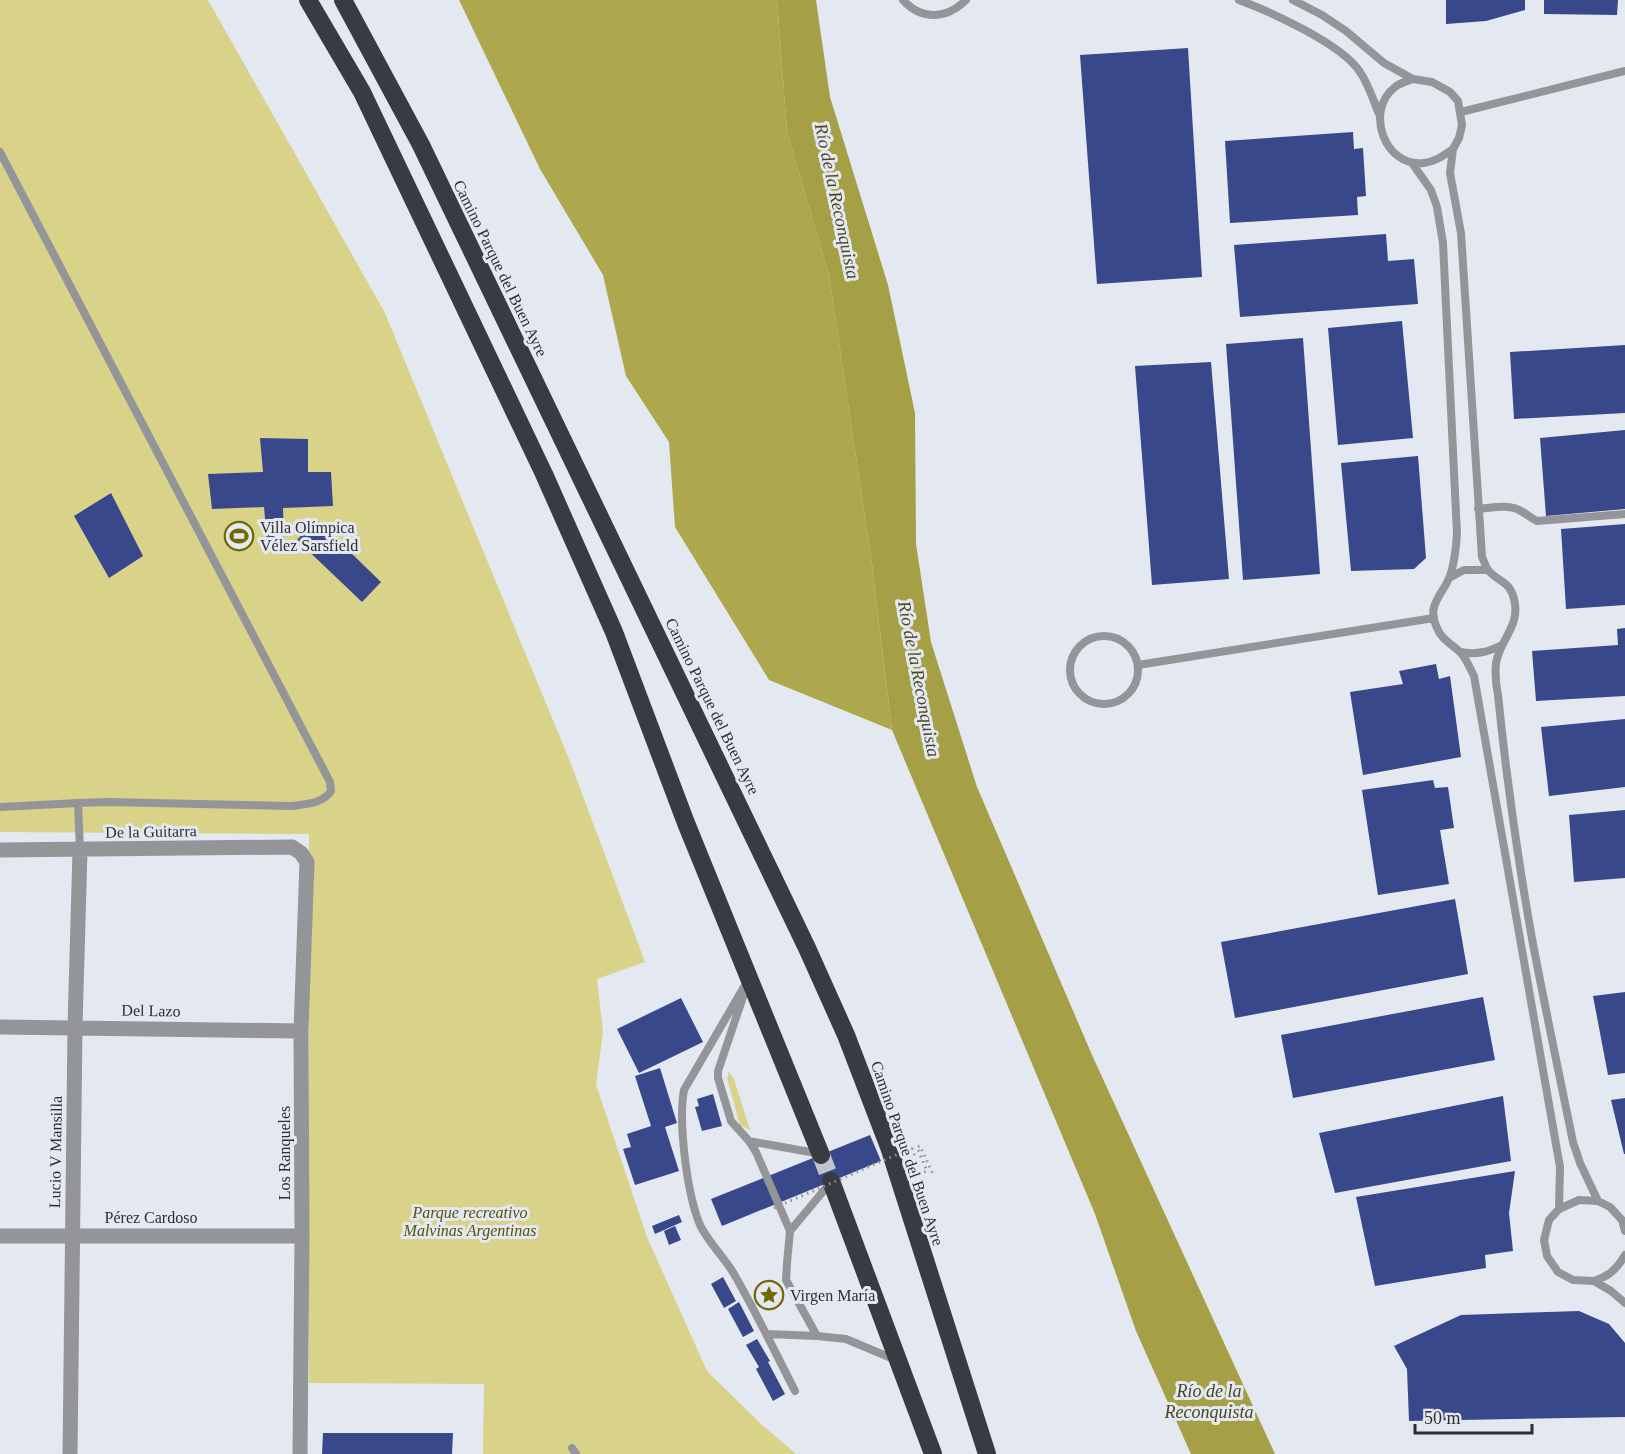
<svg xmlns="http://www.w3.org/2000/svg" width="1625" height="1454" font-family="Georgia,serif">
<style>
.green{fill:#d8d389}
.forest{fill:#ada74d}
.water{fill:#a59f46}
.building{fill:#39488b}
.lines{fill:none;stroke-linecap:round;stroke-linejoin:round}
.highway-tunnel{stroke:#bfc3cb;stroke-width:18;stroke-dasharray:18 9;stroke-linecap:butt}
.path{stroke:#909298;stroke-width:3;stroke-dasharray:1.5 4.5;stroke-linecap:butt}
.lane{stroke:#949599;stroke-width:8}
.street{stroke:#949599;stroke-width:15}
.highway{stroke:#393b42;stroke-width:18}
.path-bridge{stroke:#909298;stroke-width:3;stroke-dasharray:1.5 4.5;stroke-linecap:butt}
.labels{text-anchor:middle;stroke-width:6;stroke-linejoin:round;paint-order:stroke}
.street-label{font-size:16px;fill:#2d2e31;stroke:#e4e8f1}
.poi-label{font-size:16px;fill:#2d2e31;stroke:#e4e8f1;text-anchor:start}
.park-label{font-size:16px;font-style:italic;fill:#55510b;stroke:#e4e8f1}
.water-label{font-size:18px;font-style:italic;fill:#494620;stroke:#e4e8f1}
</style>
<rect width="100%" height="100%" fill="#e4e8f1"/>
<path class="green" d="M0,0H208L385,313L569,759L645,962L597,979L603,1032L596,1085L647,1237L707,1371L761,1424L796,1454H483L484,1384L309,1383V834L0,832Z
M729,1072L734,1079L750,1130L740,1125L727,1078Z"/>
<path class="forest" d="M459,0H777L787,132L829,275L872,564L892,730L769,680L675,527L669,442L626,376L603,275L540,169Z"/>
<path class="water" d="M777,0H816L830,97L888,285L915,413L916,544L931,642L977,787L1092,1055L1275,1454H1191L1136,1331L1095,1214L892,730L872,564L829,275L787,132Z"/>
<path class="building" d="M1446,0H1525V10L1486,21L1446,24Z
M1544,0H1618L1617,15L1544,14Z
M1188,48L1202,277L1097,284L1080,55Z
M1353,132L1354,149L1363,148L1366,196L1357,197L1358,215L1230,223L1225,141Z
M1386,234L1388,261L1414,259L1418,304L1240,317L1234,245Z
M1402,321L1413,438L1338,445L1328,328Z
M1303,338L1320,574L1243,580L1226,344Z
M1625,345V413L1514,419L1510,352Z
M1211,362L1229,579L1152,585L1135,366Z
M1625,430V509L1546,516L1540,438Z
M260,438L308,439V472H331L333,506L283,508L284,539L267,541L264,507L212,509L208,474L263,472Z
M1418,456L1426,558L1414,569L1351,571L1341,463Z
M111,493L143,556L109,578L74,516Z
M316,519L381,582L362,602L297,540Z
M1625,524V605L1566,609L1561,529Z
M1625,628V696L1536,701L1532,651L1618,645L1617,629Z
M1436,664L1439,679L1450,676L1461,757L1363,775L1350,692L1403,684L1399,671Z
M1625,719V787L1549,796L1541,727Z
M1433,780L1435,788L1448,787L1454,828L1440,830L1449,884L1378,895L1362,790Z
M1625,810V878L1574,882L1569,815Z
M1455,899L1468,974L1235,1018L1221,942Z
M1625,992V1073L1608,1075L1593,996Z
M1483,997L1495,1060L1293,1098L1281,1035Z
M681,998L703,1042L639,1073L617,1029Z
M660,1068L677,1123L665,1127L679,1171L635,1185L623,1149L631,1147L627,1134L651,1126L635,1076Z
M713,1094L722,1126L702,1131L695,1107L699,1106L697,1099Z
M1503,1096L1511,1161L1335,1193L1319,1133Z
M1625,1098V1154H1624L1611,1100Z
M870,1135L881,1161L722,1226L711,1199Z
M1515,1171L1509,1213L1513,1251L1485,1255L1486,1268L1375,1286L1356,1197Z
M679,1215L682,1222L655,1234L652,1226Z
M675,1226L681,1240L669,1245L664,1231Z
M723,1277L736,1301L724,1308L711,1284Z
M739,1302L754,1331L743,1337L728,1309Z
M1579,1311L1609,1324L1625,1343V1417L1409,1421L1407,1369L1394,1346L1461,1315Z
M757,1339L770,1361L768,1362L785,1394L773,1401L756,1369L759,1367L746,1345Z
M323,1433H453L452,1454H322Z"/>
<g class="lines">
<path class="highway-tunnel" d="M821,1155L831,1181"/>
<path class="path" d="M912,1148L921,1173L927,1171L917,1147L920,1146L934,1176"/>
<path class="lane" d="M903,0C922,21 947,19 966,0
M1239,0C1271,12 1342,44 1360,72C1369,85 1373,100 1379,114
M1293,0L1322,15L1346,31L1384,63L1413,79L1432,82L1450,92L1458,101L1462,125L1459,138L1453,149L1450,173L1461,233L1482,557C1484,561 1486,567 1488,570C1498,582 1510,581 1514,599C1521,626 1500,639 1496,663C1495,673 1496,685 1498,695C1506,774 1517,854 1531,933C1544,1003 1559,1073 1573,1142L1580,1163L1598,1201L1610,1207L1622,1220L1625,1231
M1413,79C1407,81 1400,83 1395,87C1364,111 1385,168 1424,163C1435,162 1444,155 1453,149
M1461,112L1625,71
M0,152L330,782L331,791C322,804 307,804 292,806L108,802L78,803L80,850
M1412,163L1431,190L1437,207L1443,243L1457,534C1456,548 1455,562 1450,576C1442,597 1424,605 1439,632C1444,641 1453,645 1460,652C1466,658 1470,668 1474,676L1560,1167L1559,1209L1549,1220L1544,1240L1547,1256L1558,1272L1573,1280L1594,1281L1611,1291L1625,1303
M1478,509C1491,508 1507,504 1519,510C1526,513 1530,518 1537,521L1625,514
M1449,578L1464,570H1488
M1070 670a34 34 0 1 1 68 0a34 34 0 1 1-68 0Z
M1460,652C1477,655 1488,652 1502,645
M1138,665L1434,618
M0,807L78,803
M748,980L684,1090C678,1122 687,1194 700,1225C708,1242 724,1257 734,1274C756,1312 775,1352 795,1391
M743,997L718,1071V1078L731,1121L749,1141L821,1154
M749,1141L756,1152L790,1231
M831,1182L790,1231L787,1263L786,1280L817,1336L846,1339L896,1360
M1559,1209L1579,1200L1598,1201
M1594,1281C1609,1276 1617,1269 1625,1255
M766,1334L817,1336
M572,1448L576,1454"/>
<path class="street" d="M0,850L292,847L301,853L307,862L301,1031L302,1236L300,1454
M0,1027L301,1031
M0,1236H302
M70,1454L75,1027L80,850"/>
<path class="highway" d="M308,0L362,92L544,474L614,632L686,823L821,1155
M343,0L421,145L807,948L846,1035L889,1147L987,1454
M831,1181L933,1454"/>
<path class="path-bridge" d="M774,1208L912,1148"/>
</g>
<defs>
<g id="stadium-ring" transform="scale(1.5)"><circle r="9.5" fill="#e4e8f1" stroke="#706a03" stroke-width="1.5"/><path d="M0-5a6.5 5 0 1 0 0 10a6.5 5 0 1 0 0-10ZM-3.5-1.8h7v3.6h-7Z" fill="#706a03"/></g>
<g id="sight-ring" transform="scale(1.5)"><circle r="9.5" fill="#e4e8f1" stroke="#706a03" stroke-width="1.5"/><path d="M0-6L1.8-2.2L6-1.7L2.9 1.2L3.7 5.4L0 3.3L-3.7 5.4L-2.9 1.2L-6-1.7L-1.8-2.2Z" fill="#706a03"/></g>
</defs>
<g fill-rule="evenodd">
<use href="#stadium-ring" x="239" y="536"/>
<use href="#sight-ring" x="769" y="1295"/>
</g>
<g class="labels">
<g class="street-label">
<text transform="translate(501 268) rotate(64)" y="6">Camino Parque del Buen Ayre</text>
<text transform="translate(713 706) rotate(64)" y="6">Camino Parque del Buen Ayre</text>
<text transform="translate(151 831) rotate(-1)" y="6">De la Guitarra</text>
<text transform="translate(151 1010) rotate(1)" y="6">Del Lazo</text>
<text transform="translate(55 1152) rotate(-89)" y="6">Lucio V Mansilla</text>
<text transform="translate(284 1153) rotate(-90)" y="6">Los Ranqueles</text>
<text transform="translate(908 1153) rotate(71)" y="6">Camino Parque del Buen Ayre</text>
<text x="151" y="1223">Pérez Cardoso</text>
</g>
<g class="poi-label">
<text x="260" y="533">Villa Olímpica<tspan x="260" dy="18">Vélez Sarsfield</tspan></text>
<text x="790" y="1301">Virgen María</text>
</g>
<g class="park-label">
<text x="470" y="1218">Parque recreativo<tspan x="470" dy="18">Malvinas Argentinas</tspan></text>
</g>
<g class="water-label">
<text transform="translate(837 201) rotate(78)" y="6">Río de la Reconquista</text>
<text transform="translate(919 679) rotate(79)" y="6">Río de la Reconquista</text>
<text x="1209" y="1397">Río de la<tspan x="1209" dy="21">Reconquista</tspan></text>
</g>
</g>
<path d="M1415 1424v9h117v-9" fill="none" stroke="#2d2e31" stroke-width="3"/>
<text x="1424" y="1424" font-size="18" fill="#2d2e31" stroke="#e4e8f1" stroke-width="4.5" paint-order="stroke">50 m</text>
</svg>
